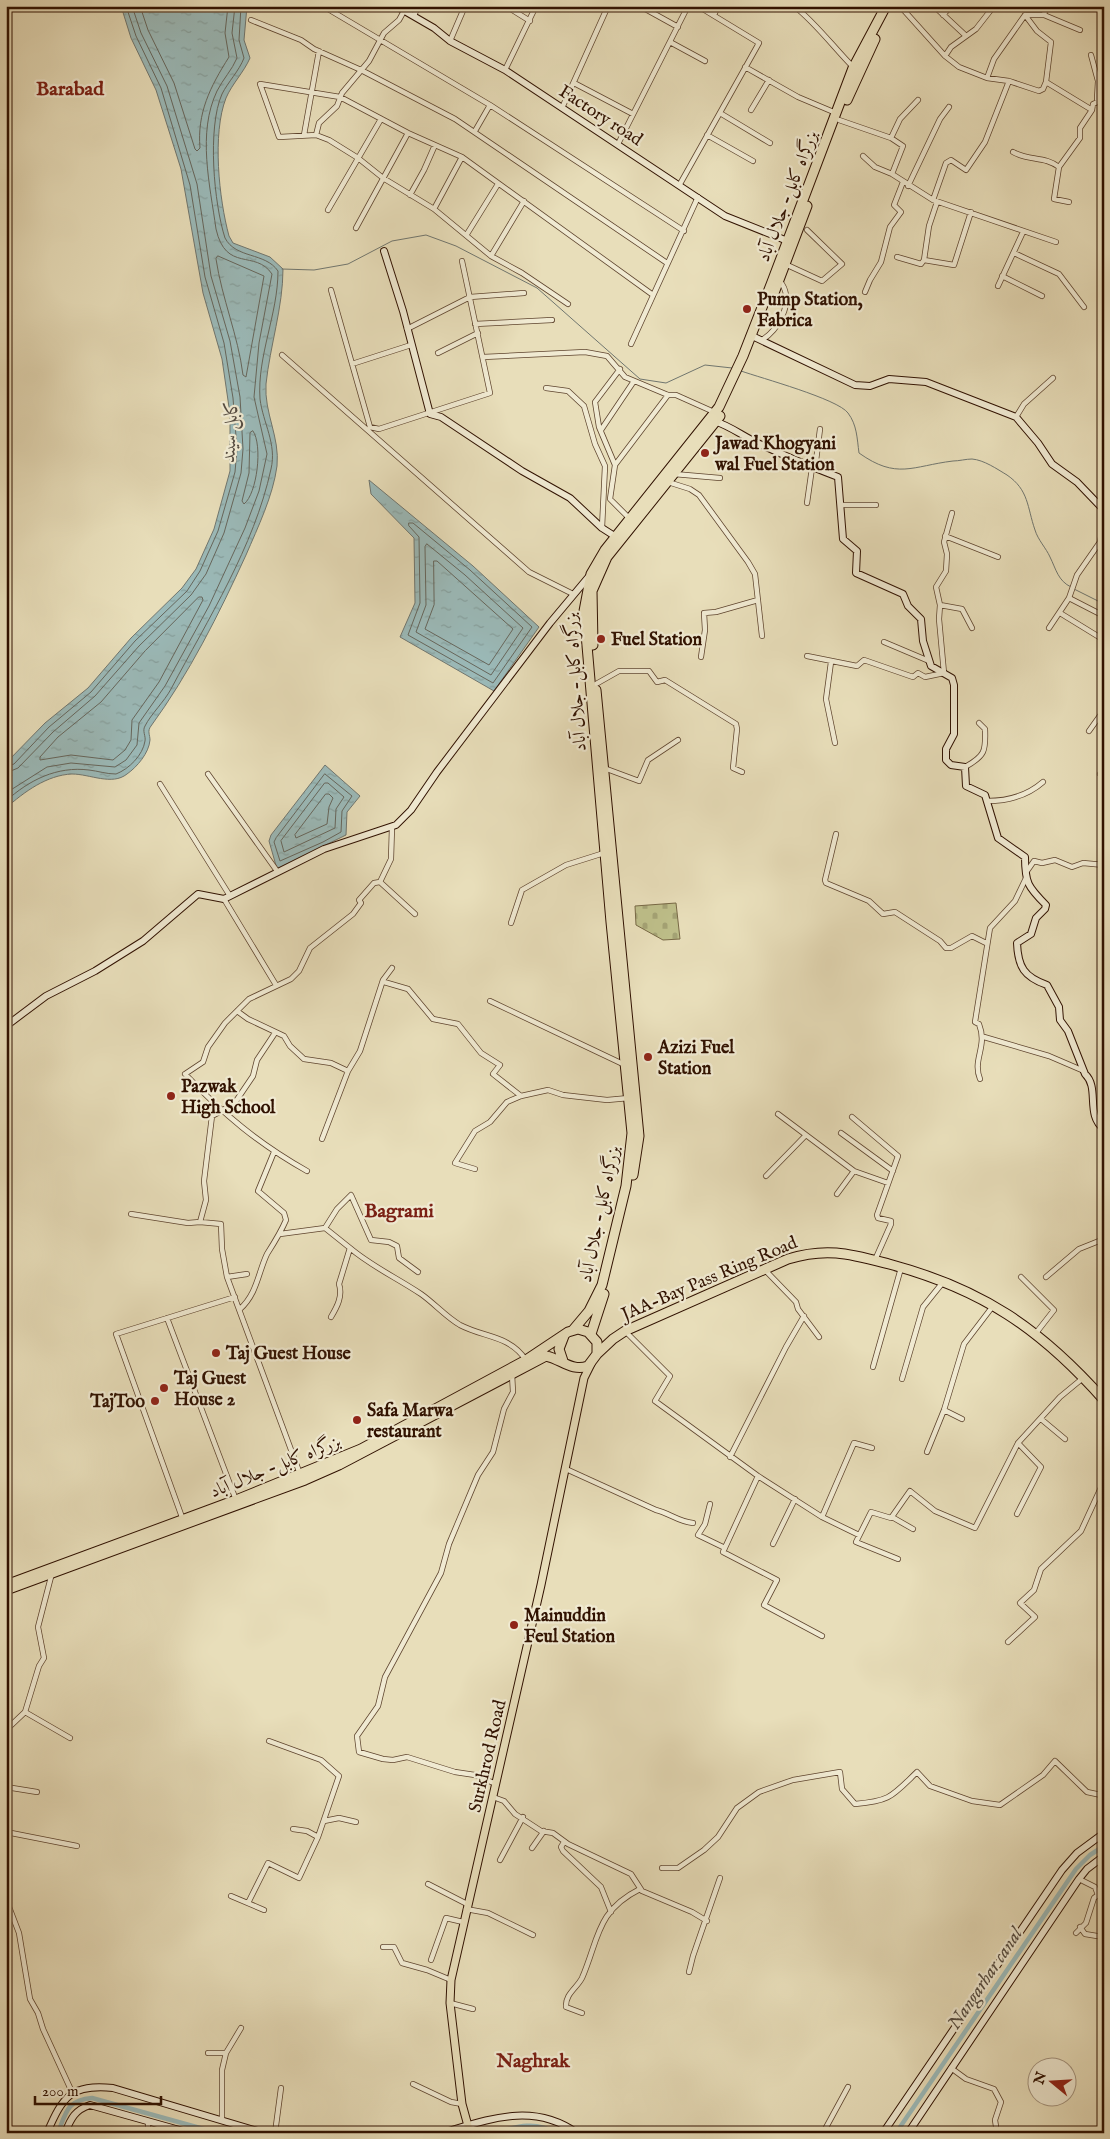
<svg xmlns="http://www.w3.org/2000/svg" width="1110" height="2139" font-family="'IM FELL English',Amiri,serif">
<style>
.cemetery{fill:url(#cemetery-stones);stroke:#776845}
.water{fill:url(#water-ripples);stroke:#70766f}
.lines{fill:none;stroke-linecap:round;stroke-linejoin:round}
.shore{stroke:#66665c;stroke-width:1}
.stream{stroke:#70766f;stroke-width:1}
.canal{stroke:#9bbab9;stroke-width:4.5}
.street-casing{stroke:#5e442e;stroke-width:6}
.secondary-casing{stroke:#301100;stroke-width:8}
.primary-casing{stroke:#301100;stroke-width:9}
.highway-casing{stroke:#301100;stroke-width:11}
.street{stroke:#f0ead2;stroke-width:4.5}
.secondary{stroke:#f0ead2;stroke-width:6}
.primary{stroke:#e8deba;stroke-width:7}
.highway{stroke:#e8deba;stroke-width:9}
.poi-dot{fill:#8f2418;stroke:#f0ead2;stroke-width:2}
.labels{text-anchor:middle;stroke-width:4.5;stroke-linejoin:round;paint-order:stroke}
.street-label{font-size:18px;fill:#301100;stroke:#f0ead2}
.poi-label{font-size:18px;font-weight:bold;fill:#301100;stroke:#f0ead2;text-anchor:start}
.water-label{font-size:19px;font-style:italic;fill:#554c41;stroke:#f0ead2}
.quarter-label{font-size:20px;font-weight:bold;fill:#7a1f14;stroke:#f0ead2}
</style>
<defs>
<pattern id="cemetery-stones" width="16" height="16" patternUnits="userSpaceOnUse" patternTransform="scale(1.25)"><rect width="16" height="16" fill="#bebf8a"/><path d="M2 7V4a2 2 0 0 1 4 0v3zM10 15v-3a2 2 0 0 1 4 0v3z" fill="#a4a375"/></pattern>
<pattern id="water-ripples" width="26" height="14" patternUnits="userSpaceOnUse" patternTransform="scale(1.25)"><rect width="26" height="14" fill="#9bbab9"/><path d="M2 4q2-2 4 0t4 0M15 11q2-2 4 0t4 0" fill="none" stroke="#869f9d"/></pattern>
</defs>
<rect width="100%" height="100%" fill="#e8deba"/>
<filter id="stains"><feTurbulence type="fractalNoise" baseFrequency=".004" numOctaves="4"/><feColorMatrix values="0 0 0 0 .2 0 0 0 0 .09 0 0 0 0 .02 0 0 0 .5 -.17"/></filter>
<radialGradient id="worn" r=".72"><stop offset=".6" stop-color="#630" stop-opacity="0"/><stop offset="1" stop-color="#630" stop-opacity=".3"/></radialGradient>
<path class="cemetery" d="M676,903L680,939L663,940L636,925L635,906Z"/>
<path class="water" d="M121,6H247L244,40L250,58C244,72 232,84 226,98C212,134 219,199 229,236L233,243L270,257L283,269C283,307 270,346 266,384C264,413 280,437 277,466C273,496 258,527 246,555C219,614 189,674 151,726C147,731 150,735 150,740C149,753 137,767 127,774C112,786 90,774 72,774C47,775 24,792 6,808V763L45,723L88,688L131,638L182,588L196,569L214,529L230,471V414L222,359L203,293L181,169L156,90L131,38Z
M369,480L473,566L539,627L494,691L400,637L415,603L414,538L371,494Z
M325,765L360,796L347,812L346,835L277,869L269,841L271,835Z"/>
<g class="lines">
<path class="shore" d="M140,6L148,30L174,83L195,149L197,151L200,148C197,113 210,87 229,57L225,33L228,6
M218,256L264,276L246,377L243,375C238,335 222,299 216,259Z
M253,431C263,445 257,494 244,504L242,501L249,473L250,433Z
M409,523H413L470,570L532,627L493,683L408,635L420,603L419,537L409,526Z
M427,544L465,575L523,628L491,675L416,632L426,605L425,547Z
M434,561H437L513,629L489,665L425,629L434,605Z
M199,597H202L203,600L159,682L132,720L131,740L125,750L113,760L71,755L40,760V757L58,737L101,702L145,651Z
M6,767L14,764L49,727L91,692L135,641L187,591L200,571L218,531L235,472L237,449L233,398L224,343L205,277L190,185L161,88L136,36L126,6
M6,773L18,768L53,732L95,696L139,646L191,595L206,574L224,533L241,473L243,449L240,397L230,341L211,276L197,184L167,86L141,33L132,6
M325,774L352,796L342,811L341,832L323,842L280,861L274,842L276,838Z
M325,783H328L344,797L336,809L335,828L284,852L281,841Z
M6,793L47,767L71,763L115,767L126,760L137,745L139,723L165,686L209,606L245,528L259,491L267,454L254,397L259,343L272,274C255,249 226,273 216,229C210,185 197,133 217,91C223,79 232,70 237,58L232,33L235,6
M326,794H329L333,798L329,807L327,824L296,838L295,835Z
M6,801C29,780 57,766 89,770C98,771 106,774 116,774C129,769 143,755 145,741C146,736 142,731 145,726C151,714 164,702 171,689C208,619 254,547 271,469C277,444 263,423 260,399C257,356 278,314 278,271C265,252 236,259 225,238C214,204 207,128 222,94C228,82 239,71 244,58L239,40L241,6"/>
<path class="stream" d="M282,269L314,270L348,264L392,241L426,235L456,246L537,288L640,379L666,383L705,365L732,368
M741,371C761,378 838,399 848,413C857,425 857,438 859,453C897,480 912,466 953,461C959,461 966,459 972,459C984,460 997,469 1007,475C1029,490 1027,507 1035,530C1038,540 1046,548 1050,557C1056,569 1058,581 1071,587
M1074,589L1104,604"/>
<path class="canal" d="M58,2133C66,2112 67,2100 92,2098L218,2133
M494,2133C515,2127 535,2120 556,2133
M896,2133L1076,1869L1090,1855L1104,1846"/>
<g class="street-casing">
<path id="street" d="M323,6L490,105L684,231
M506,6L530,21
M640,6L678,27
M794,6C816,23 834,48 854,68
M900,6L945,56L959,67L987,78L1009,81L1039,91L1043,89L1046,82L1092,110L1093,104L1100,101L1104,104
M934,6L965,35
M714,15L718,6
M943,15L951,6
M1025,15L1037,31L1051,42L1046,82
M1044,15L1080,30
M414,16L418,6
M251,20L301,40L314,49L361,70L455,119L667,263
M450,41L465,6
M670,42L705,61
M1091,55L1098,81L1097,99L1100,101
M945,56L951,47L976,29L994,6
M745,67L798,97L836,113
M505,70L536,6
M987,78L994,59L1025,15H1044L1046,6
M574,83L633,114
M562,108L608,6
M751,110L769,80
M720,113L770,143
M839,120L891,138L903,146L892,174
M475,131L490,105
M304,135L319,51
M316,135L319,123L337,106L342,93L369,61L384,33L399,20L404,11
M707,135L753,161
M891,138L900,119L918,100
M618,144L688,6
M1013,152C1029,161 1045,156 1059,167
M863,156L875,167L892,174L933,200L1056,242
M680,184L759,43L698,6
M908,186L940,119L949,107
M410,195L424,170L435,145
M933,200L946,163L951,160L966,170L985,142L1009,81
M937,202L929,226L924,260L954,265L971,212
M1069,202L1054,199L1059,167L1080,138V128L1092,110
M434,209L462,157
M328,210L381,119
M356,228L408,133
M467,234L498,184
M1014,253L1059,274L1084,307
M491,256L524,201
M897,257L921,264L924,260
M785,264L822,281L842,264L807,230
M1002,276L1042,296
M998,286L1023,232
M331,290L370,427L379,429L490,393L462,261
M865,292L870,280L881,262L890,227L901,212L894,205L903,182
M568,304L522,273L491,256L434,209L383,178L358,158L329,140L316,135L279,137L260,84L340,97L408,133L462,157L653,295
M475,324L552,320
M407,329L470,297L524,293
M762,340C778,330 794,303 782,284L777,283
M631,344L698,197
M438,353L478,333
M282,355L529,572L573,594
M483,357L585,352L607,356L625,377L668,395H676L714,412
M352,364L411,345
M620,369L595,402L599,427L615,465L610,499L630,519
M546,388L568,391L584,406L595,444L605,466L602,528
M1016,417L1024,404L1053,378
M601,430L634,381
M615,465L668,395
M815,469L820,429
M674,474L720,478
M668,482L690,489L699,495L748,562L755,574L762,636
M807,503L812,468
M841,505H876
M945,536L998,557
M1069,598L1104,616
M940,605L962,609L972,628
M1060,613L1104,640
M1049,628L1069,598L1077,575L1100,542L1104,522
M884,642L929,661
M807,656L857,666L864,660L913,677L918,673L925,677L944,673L939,619L940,605L936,587L946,571L947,554L944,542L952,513
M701,657L705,630L704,613L716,612L758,600
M831,662L826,699L835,743
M596,684L619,671H649L657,682L665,680L736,724L737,729L733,768L742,772
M1089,731L1104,710
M965,767C985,756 986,751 985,729L979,723
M604,768L639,781L648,760L678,740
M208,774L277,871
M1100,774L1104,768
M160,784L230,896
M987,801C1008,801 1027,796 1043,782
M392,827L391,859L380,882L415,914
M836,834L825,880L826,883L869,901L883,914L895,912L940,941L946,948H951L972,936L986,943
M1027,871L1034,861L1042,863L1055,860L1072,867L1083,863L1104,865
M224,899L276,985
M511,923L522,890L566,865L604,853
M384,982L408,989L433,1019L458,1024L481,1053L500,1065L493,1074L521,1096
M490,1001L625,1065
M237,1011L248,1019L284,1036L290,1046L304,1059L331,1063L348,1071
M275,1033L257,1060L253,1076L234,1104L212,1116L204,1181L206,1200L200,1222L221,1224L222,1249L227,1277L300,1474
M984,1037L1049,1056L1084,1071
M980,1079C972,1059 988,1047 979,1024L975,1022L990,928L1015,901L1026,878
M778,1114L854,1171L888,1183
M852,1117L898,1156L877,1215L878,1218L891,1221V1224L875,1260
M841,1133L893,1171
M322,1139L348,1071L360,1051L383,980L392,968
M475,1169L455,1163L475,1131L490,1122L507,1102L521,1096L548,1090L563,1095L607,1100L629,1098
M307,1171C259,1144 223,1114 185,1074L203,1062L208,1047L225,1023L249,999L291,979L299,971L310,948L353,914L361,903L359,900L374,883L380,882
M766,1176L805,1136
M837,1194L854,1171
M131,1214L188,1223L200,1222
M325,1228L337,1209L351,1195L371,1240L389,1242L397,1246L399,1258L418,1272
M280,1234L325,1228L350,1248L339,1284C343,1296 337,1307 331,1317
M350,1248C371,1266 397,1278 421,1294C434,1303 446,1317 460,1325C485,1338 509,1335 526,1360
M764,1269L796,1302L798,1309L819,1337
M227,1277L247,1274
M1021,1277L1054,1310L1036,1333
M1046,1277L1079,1249L1104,1239
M240,1309C257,1294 258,1273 267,1254C274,1243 281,1232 286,1220L284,1213L258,1191L274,1152
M167,1318L236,1500
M625,1331L670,1376L655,1401L758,1476L822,1517L859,1535
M873,1367L901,1268
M902,1379L923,1307L944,1281
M944,1410L962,1419
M1041,1419L1065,1439
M927,1452L944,1410L964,1344L993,1306
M730,1457L786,1347L804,1316
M566,1469L656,1510C669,1513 679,1522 693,1523
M758,1476L723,1552L777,1580L764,1605L822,1636
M710,1504L705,1524L698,1535L725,1548
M1017,1514L1041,1467L1018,1443
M822,1517L854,1443L872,1448
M892,1517L913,1529
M183,1520L116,1334L235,1297
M773,1544L795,1499
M898,1559L856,1542L871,1512L891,1518L910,1491L935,1511L975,1528L1018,1443L1060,1397L1083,1378
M1008,1642L1035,1617L1020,1603L1034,1590L1041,1569L1081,1531L1104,1481
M25,1712L70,1738
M6,1730L25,1712L39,1666L44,1658L38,1627L52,1573
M496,1784L475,1775L455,1772L407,1757L393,1760L383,1759L359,1752L357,1736L378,1706L385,1677L441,1573L449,1544L478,1475L493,1452L504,1409L513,1392L512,1374
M6,1787L37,1792
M493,1797L504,1801L515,1814L541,1831L553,1833L568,1844L631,1874L642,1891L692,1912L707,1921
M324,1821L339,1818L356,1822
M293,1829L307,1831L318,1837
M6,1832L77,1846
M564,1842L561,1847L563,1851L601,1887L611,1912
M532,1848L544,1831
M500,1860L523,1817
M662,1868H678L704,1850L718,1837L737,1808L759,1792L793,1780L840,1772L842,1789L855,1804C891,1801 892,1796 917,1772L930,1786L972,1801L1000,1805L1043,1775L1055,1761L1087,1792L1101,1795L1104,1799
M1079,1879L1095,1887L1098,1895L1104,1897
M428,1884L467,1904
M231,1896L264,1910
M6,1899L19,1933L30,1999L38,2013L43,2029L72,2092
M248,1903L268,1863L299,1878L318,1837L339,1776L321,1760L269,1741
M466,1909L488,1913L533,1935
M1080,1927L1085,1934L1103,1937
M1076,1933L1086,1923L1094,1898L1098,1895
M383,1947H394L402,1963L427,1970L451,1980
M431,1960L446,1918L463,1922
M689,1972L693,1956L720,1878
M450,2003L473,2009
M582,2013L566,2007C565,1994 577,1988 582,1978C599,1939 596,1911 640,1889
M208,2053H226
M951,2068L966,2079L994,2089L1001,2102L995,2120L997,2133
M413,2084L451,2102L462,2104
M222,2120V2070L226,2053L241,2028
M148,2133V2122
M275,2133L281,2088
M823,2133L848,2087
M1069,2133H1073"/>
</g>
<g class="secondary-casing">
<path id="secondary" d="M396,6L434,28L450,41L505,70L725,216L790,242
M384,251L403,311L430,414L441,417L522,471L570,498L602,528L616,537
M750,335L855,385L870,386L889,379L926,382L1016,417L1038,443L1052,464L1077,482L1102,508L1104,505
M714,421C731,426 745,438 762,445C787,457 812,467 838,477L843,539L857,551L856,573L903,594L908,606L921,619L923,641L931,666L952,678L954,685V734L946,749V760L951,765L965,767L966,786L985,795L998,838L1025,857C1025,883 1028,887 1046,905L1045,909L1036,918L1031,934L1017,943C1018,967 1024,977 1047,985L1059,1007L1060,1020L1068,1031L1085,1074C1100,1088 1085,1115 1104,1129
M6,1026L46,996L95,971L143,941L198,894L224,899L324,849L396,825L411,810L437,772L550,623L591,574
M47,2133C63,2096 71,2084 113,2088L264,2133
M65,2133C71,2118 75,2110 90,2105L190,2133
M442,2133C490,2119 533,2102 577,2133
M883,2133L1062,1870L1077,1853L1104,1833
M908,2133L1079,1879L1087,1869L1104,1856"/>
</g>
<g class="primary-casing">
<path id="primary" d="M470,2133L462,2104L450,2003L451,1980L541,1585L584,1378L591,1364"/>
</g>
<g class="highway-casing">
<path id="highway" d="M847,100L875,39
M771,301L807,206
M593,645L592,591L607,557L720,416
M596,690L639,1136L633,1175
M573,1330L589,1311L602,1285L626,1186L632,1133L611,922L584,611L591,574L605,550L719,407L743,356L772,282L853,68L886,6
M591,1334L604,1294
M597,1354L613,1339L625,1331L788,1259C827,1247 850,1254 889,1264C982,1289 1040,1328 1104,1400
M563,1361L559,1349L564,1336
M6,1585L236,1500L361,1449L526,1360L568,1332L578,1329L588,1332L597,1342V1354L588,1366C572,1372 561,1359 546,1356L339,1465L305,1480L6,1590"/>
</g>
<use href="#street" class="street"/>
<use href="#secondary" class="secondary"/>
<use href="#primary" class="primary"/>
<use href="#highway" class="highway"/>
</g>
<g class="poi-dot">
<circle cx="747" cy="309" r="5"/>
<circle cx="705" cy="453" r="5"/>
<circle cx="601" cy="639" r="5"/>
<circle cx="648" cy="1057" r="5"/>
<circle cx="171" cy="1096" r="5"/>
<circle cx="216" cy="1353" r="5"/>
<circle cx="164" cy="1388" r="5"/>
<circle cx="155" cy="1401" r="5"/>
<circle cx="357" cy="1420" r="5"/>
<circle cx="514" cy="1625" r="5"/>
</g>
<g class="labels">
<g class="street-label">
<text transform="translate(601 115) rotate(33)" y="6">Factory road</text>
<text transform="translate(787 196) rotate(-69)" y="6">بزرگراه کابل- جلال آباد</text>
<text transform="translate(575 682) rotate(-94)" y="6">بزرگراه کابل- جلال آباد</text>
<text transform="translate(599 1214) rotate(-78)" y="6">بزرگراه کابل- جلال آباد</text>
<text transform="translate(709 1278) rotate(-23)" y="6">JAA-Bay Pass Ring Road</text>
<text transform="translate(275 1466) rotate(-22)" y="6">بزرگراه کابل- جلال آباد</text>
<text transform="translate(487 1756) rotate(-77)" y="6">Surkhrod Road</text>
</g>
<g class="poi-label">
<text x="757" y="305">Pump Station,<tspan x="757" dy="21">Fabrica</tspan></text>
<text x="715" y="449">Jawad Khogyani<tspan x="715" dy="21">wal Fuel Station</tspan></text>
<text x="611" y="645">Fuel Station</text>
<text x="658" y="1053">Azizi Fuel<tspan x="658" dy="21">Station</tspan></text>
<text x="181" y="1092">Pazwak<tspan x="181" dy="21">High School</tspan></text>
<text x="226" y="1359">Taj Guest House</text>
<text x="174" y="1384">Taj Guest<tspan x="174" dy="21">House 2</tspan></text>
<text x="145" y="1407" text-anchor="end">TajToo</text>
<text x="367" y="1416">Safa Marwa<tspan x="367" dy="21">restaurant</tspan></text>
<text x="524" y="1621">Mainuddin<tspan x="524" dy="21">Feul Station</tspan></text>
</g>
<g class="water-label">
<text transform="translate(229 431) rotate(-87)" y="7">کابل سيند</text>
<text transform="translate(984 1978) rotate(-56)" y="7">Nangarhar canal</text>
</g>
<g class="quarter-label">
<text x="70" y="95">Barabad</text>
<text x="399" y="1217">Bagrami</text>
<text x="533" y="2067">Naghrak</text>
</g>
</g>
<rect width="1110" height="2139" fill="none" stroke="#e8deba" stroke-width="25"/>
<rect x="8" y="8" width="1095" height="2124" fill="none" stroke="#301100" stroke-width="2.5"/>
<rect x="12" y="12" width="1085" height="2114" fill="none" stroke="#301100"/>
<g transform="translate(1052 2082) rotate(288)"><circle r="24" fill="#f0ead2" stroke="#a3937e"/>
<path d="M0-4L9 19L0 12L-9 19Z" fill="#8f2418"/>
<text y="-8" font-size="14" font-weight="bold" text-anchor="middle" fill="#301100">N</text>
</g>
<path d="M35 2096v8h126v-8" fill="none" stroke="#301100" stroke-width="2.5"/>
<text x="42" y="2096" font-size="15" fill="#301100" stroke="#f0ead2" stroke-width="4" paint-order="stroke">200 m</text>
<rect width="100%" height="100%" filter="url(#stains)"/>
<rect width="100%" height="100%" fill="url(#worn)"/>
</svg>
